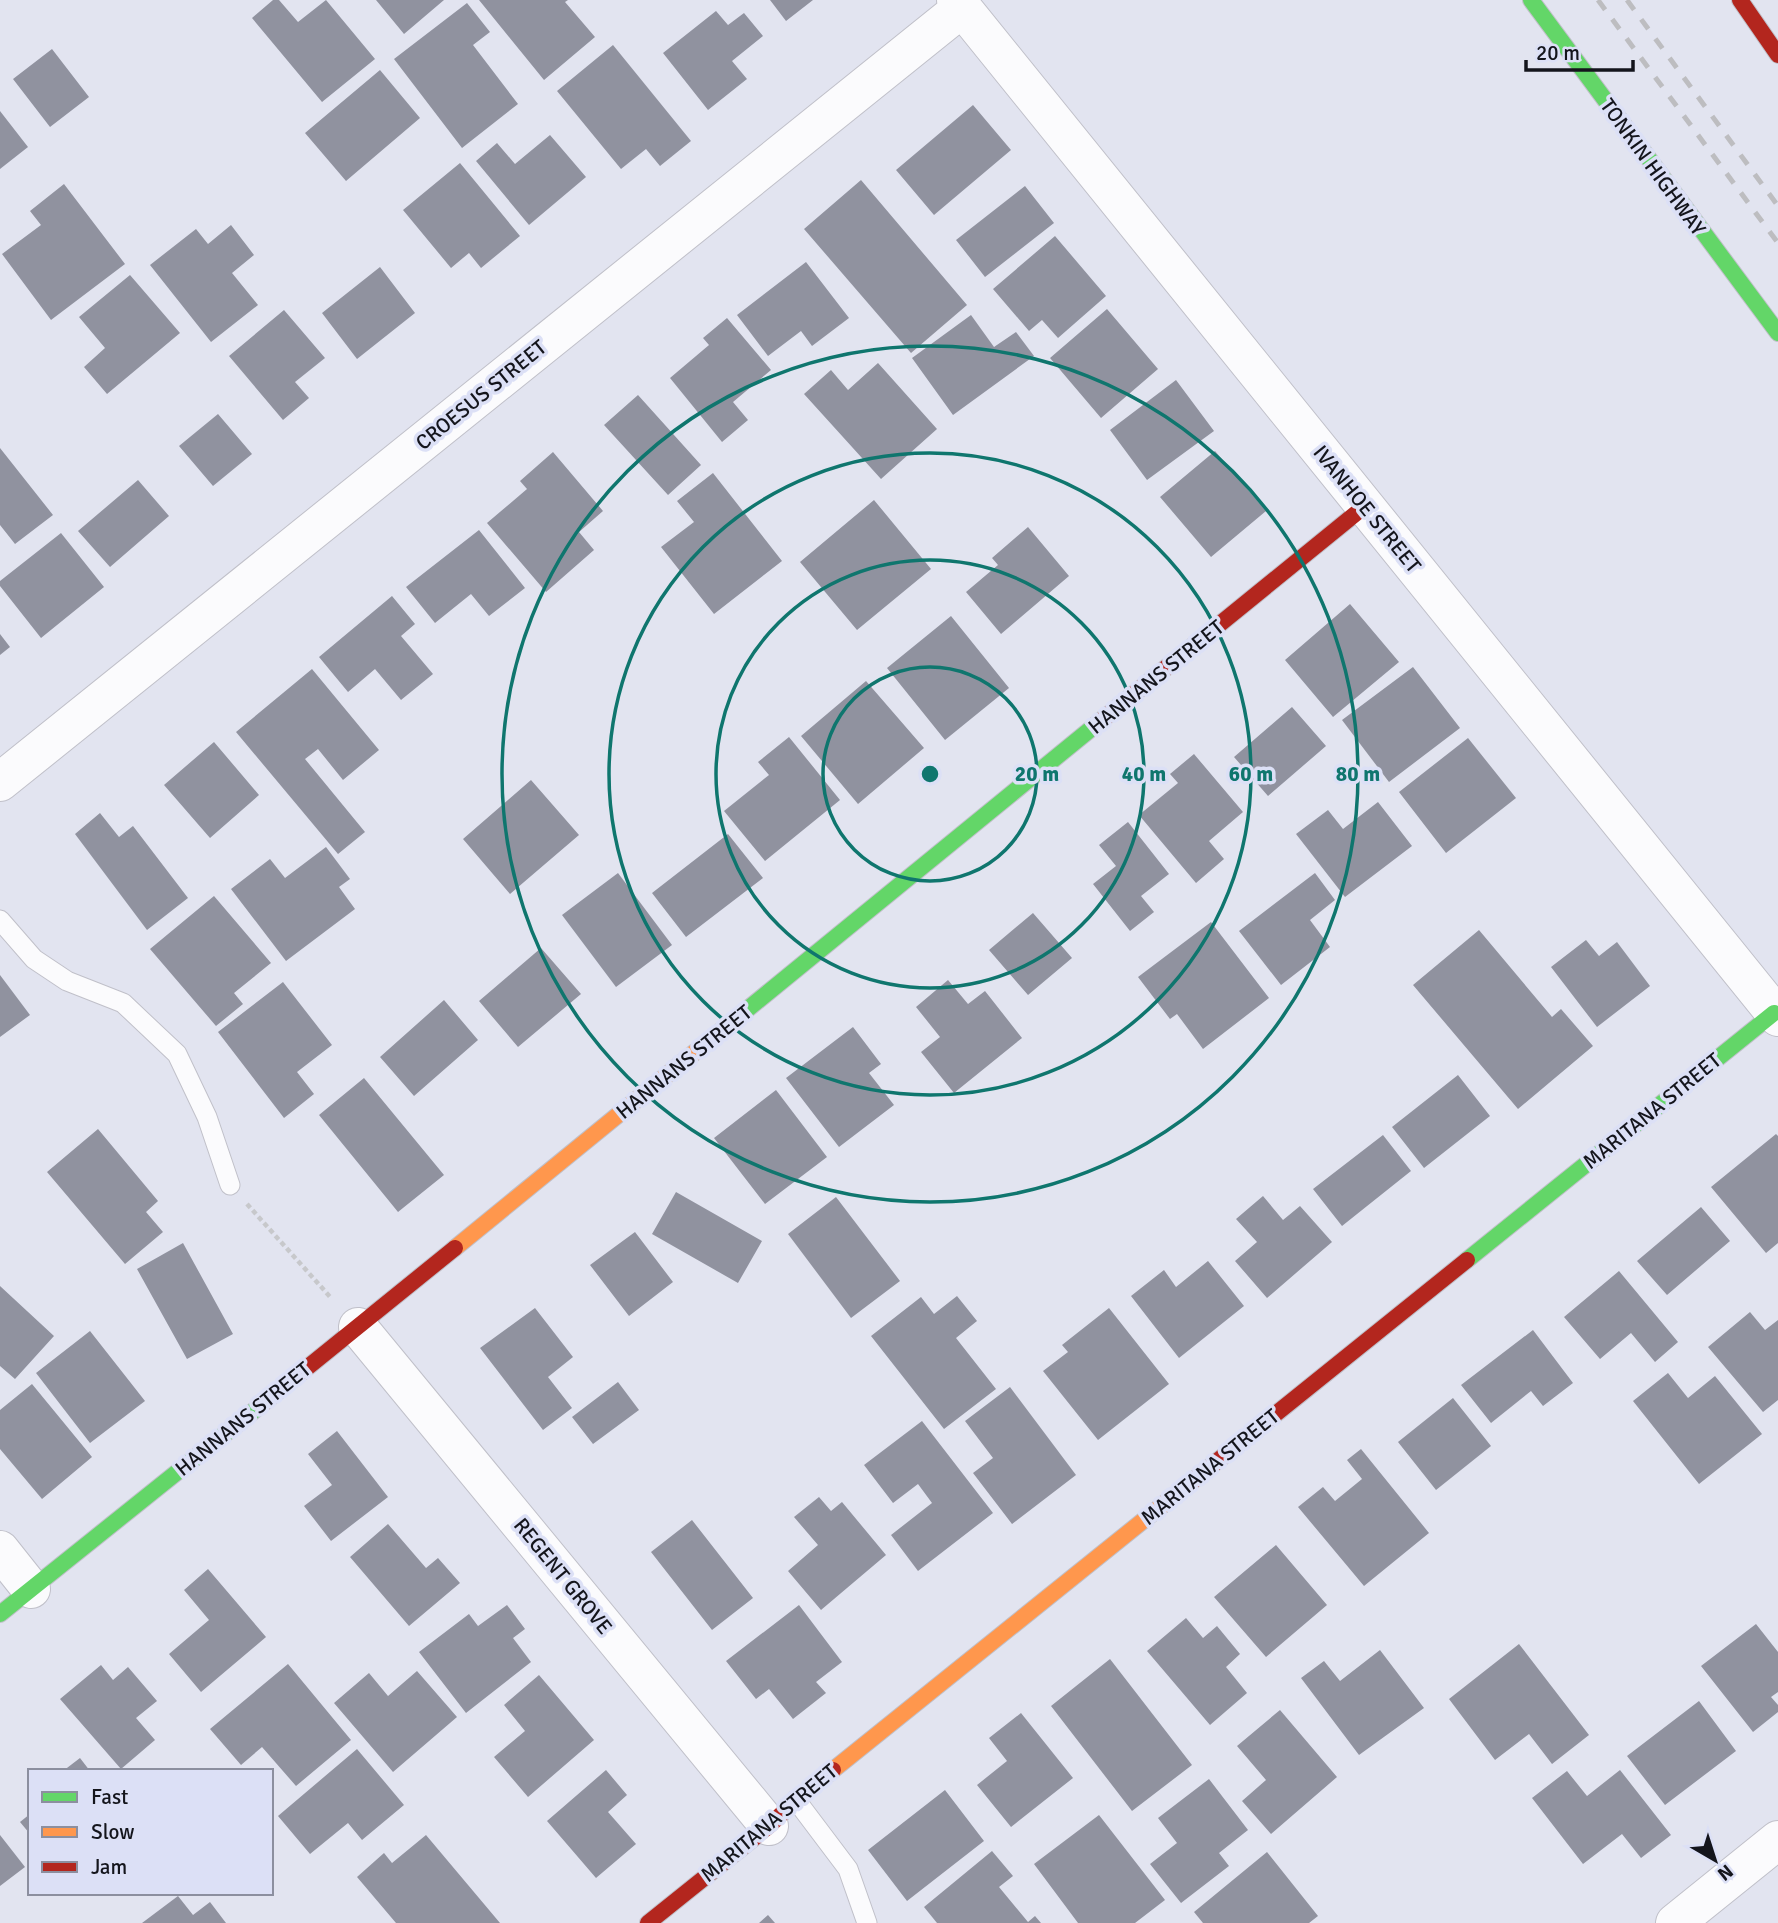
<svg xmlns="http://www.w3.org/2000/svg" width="1778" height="1923" font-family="Signika,sans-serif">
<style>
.building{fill:#90929f}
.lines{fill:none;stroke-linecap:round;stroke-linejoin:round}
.lane-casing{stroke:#c0c0c9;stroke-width:21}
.street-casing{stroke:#c0c0c9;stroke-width:40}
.fast-casing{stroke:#c0c0c9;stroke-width:18}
.slow-casing{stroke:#c0c0c9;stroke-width:18}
.jam-casing{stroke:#c0c0c9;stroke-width:18}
.path{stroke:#c7c8cb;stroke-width:4.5;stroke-dasharray:5 3.5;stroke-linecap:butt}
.lane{stroke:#fbfbfd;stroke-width:19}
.street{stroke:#fbfbfd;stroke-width:38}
.fast{stroke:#63d668;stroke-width:16}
.slow{stroke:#ff974d;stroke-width:16}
.jam{stroke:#b3261e;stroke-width:16}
.rail{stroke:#bdbdc0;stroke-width:5;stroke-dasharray:12 12;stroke-linecap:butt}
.ring{fill:none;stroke:#0f766e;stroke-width:3.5}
.labels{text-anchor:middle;stroke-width:7;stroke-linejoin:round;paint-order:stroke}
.street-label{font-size:21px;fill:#14151c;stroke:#dce0f6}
.centre{fill:#0f766e;stroke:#dce0f6;stroke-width:3.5}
.ring-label{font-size:21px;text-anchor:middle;font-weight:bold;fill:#0f766e;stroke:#dce0f6;stroke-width:7;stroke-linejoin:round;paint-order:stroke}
</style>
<rect width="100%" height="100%" fill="#e2e4f0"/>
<path class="building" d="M273,0H279L298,22L326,0L375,59L322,102L252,18Z
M376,0H444L404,34Z
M479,0H568L565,2L595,37L544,80Z
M770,0H813L786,21Z
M467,3L490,32L473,45L518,104L462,148L394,59Z
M716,11L728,25L744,13L763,36L732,61L747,79L708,110L663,53Z
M613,45L691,141L660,166L646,149L621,169L557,91Z
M52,49L89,97L50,127L13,79Z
M380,70L420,118L346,181L305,133Z
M973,105L1011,150L934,215L896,170Z
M0,111L28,147L0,169Z
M550,135L586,177L529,225L476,161L497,143L515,164Z
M460,163L520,236L481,268L469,253L451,268L403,210Z
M861,180L967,305L911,353L804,229Z
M64,184L125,264L51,320L2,254L41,225L30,211Z
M1025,186L1054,223L985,277L956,240Z
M231,225L254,255L232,273L258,305L211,342L150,265L196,229L208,244Z
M1055,236L1106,296L1058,338L1042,320L1029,331L993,289Z
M806,262L849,318L812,346L801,331L768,356L737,315Z
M380,267L415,313L357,359L322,313Z
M130,275L180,333L107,394L84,367L105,348L79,317Z
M1107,309L1158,369L1101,418L1050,358Z
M284,310L325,358L295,382L309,398L283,420L229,356Z
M971,315L994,347L1016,332L1034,356L953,415L912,358Z
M727,318L771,370L733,402L748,420L722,442L670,378L709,345L703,338Z
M878,363L937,429L881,479L804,394L831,370L848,390Z
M1176,380L1214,431L1147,480L1110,430Z
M638,395L701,465L668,495L604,425Z
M218,414L252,454L213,486L179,446Z
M0,448L53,515L15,544L0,525Z
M1215,451L1266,511L1211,557L1160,497Z
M553,452L603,511L579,532L594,550L546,592L487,523L527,489L520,481Z
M713,473L782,561L714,614L661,547L694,522L677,501Z
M138,480L169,516L110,567L78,531Z
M874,500L931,569L857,630L800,562Z
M1028,527L1069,576L1001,634L966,592L998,565L992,558Z
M479,530L525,588L489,616L471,594L435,623L406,587Z
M61,533L104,587L41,638L0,586V581Z
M392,596L415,624L401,636L433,674L401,700L375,669L348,692L319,657Z
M1350,604L1399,662L1333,717L1285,660Z
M951,616L1009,688L945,740L887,668Z
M0,634L10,647L0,655Z
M1413,667L1460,728L1389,782L1342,720Z
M312,669L379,750L343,780L318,749L305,759L365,832L338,854L236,732Z
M866,681L924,748L858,804L801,736Z
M1292,707L1326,746L1268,796L1234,757Z
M789,737L840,800L765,861L724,811L769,775L758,762Z
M1468,738L1516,798L1446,853L1399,792Z
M214,742L259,795L210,838L164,785Z
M1194,754L1243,812L1209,841L1224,859L1196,883L1139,815L1178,783L1170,774Z
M531,780L579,835L510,894L463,839Z
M1378,802L1412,846L1345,897L1296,834L1328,810L1343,829Z
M100,813L119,837L133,826L188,898L147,930L75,834Z
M1128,822L1169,874L1141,896L1154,912L1130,931L1093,884L1116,866L1099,845Z
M728,834L763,878L686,937L652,893Z
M326,847L350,879L339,887L355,909L286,961L231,889L270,859L285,878Z
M618,873L672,945L616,987L562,915Z
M1315,873L1335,900L1310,920L1330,947L1281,985L1239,931Z
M214,896L271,963L234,993L243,1004L216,1026L150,949Z
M1033,913L1072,958L1028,995L989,950Z
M1211,922L1269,998L1203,1049L1177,1014L1170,1019L1138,977Z
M1479,930L1552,1017L1561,1009L1593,1046L1518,1109L1413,985Z
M1586,940L1599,956L1617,942L1650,986L1597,1027L1551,967Z
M541,948L581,994L518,1047L479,1001Z
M0,975L30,1015L0,1037Z
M948,980L968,1004L985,991L1022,1038L954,1093L921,1052L940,1037L916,1007Z
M283,982L332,1045L297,1072L314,1094L284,1118L218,1032Z
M444,1000L478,1040L414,1096L380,1057Z
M853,1027L881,1064L869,1073L894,1105L839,1147L786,1078Z
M1458,1075L1490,1116L1424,1168L1392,1127Z
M364,1078L444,1175L398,1212L319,1115Z
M776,1090L827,1157L765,1204L714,1138Z
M98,1129L158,1201L146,1212L163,1232L125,1264L47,1172Z
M1776,1134L1778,1136V1243L1766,1253L1711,1187Z
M1383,1135L1411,1171L1342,1226L1313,1189Z
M676,1192L762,1241L738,1283L652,1234Z
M1263,1196L1283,1220L1300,1206L1332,1242L1267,1298L1235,1261L1257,1242L1236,1219Z
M836,1197L900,1281L851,1318L788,1234Z
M1701,1207L1730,1241L1667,1295L1637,1261Z
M635,1232L673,1282L629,1316L590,1265Z
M183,1243L233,1334L187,1359L137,1269Z
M1208,1261L1244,1306L1179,1358L1131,1296L1164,1270L1176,1287Z
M1619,1271L1678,1342L1655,1362L1631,1333L1600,1359L1564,1317Z
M0,1286L54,1336L15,1379L0,1366Z
M957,1296L977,1321L956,1338L996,1389L944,1429L871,1336L921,1297L934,1314Z
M535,1308L573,1357L548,1377L572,1408L543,1430L480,1348Z
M1109,1308L1169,1384L1098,1440L1043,1371L1068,1352L1062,1345Z
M1750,1312L1765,1330L1778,1320V1400L1763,1412L1708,1347Z
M1533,1330L1573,1383L1543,1406L1531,1391L1491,1423L1461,1385Z
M90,1331L145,1401L90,1443L36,1373Z
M1668,1373L1688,1398L1715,1376L1762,1434L1699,1484L1633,1401Z
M618,1382L639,1410L593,1444L572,1417Z
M32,1384L92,1457L42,1499L0,1449V1410Z
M1010,1387L1076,1475L1012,1524L973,1473L993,1458L965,1421Z
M1453,1398L1491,1446L1436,1490L1398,1442Z
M922,1421L993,1513L918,1571L891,1535L932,1503L918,1484L893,1503L864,1465Z
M337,1431L388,1497L331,1541L304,1506L332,1485L308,1454Z
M1361,1449L1429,1533L1364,1586L1298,1507L1323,1487L1335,1501L1362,1479L1347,1460Z
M819,1497L831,1511L842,1502L886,1555L821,1610L788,1571L818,1545L794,1517Z
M692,1520L753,1598L712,1630L651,1552Z
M388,1524L426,1568L438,1558L460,1583L409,1626L350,1557Z
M1276,1545L1327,1605L1266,1657L1214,1597Z
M208,1569L266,1637L201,1692L169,1654L209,1620L184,1590Z
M507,1605L525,1629L513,1638L531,1662L466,1713L419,1652L469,1614L478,1626Z
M799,1605L842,1662L816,1682L826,1693L793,1719L769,1689L756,1699L726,1661Z
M1186,1618L1203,1638L1217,1626L1240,1654L1226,1667L1247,1693L1210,1725L1147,1651Z
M1756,1624L1778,1652V1692L1771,1697L1778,1705V1712L1753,1732L1701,1666Z
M1519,1644L1589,1735L1552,1764L1529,1734L1495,1760L1449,1699Z
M1380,1650L1424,1708L1359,1755L1301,1678L1324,1661L1340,1681Z
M1110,1659L1192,1765L1132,1811L1051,1706Z
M288,1664L351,1740L296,1786L262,1747L241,1765L210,1729Z
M101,1665L113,1680L128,1667L157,1701L136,1718L155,1740L121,1769L60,1699Z
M417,1671L457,1717L393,1772L334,1703L369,1673L388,1696Z
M539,1675L594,1740L528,1797L494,1757L525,1731L504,1705Z
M1699,1701L1736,1751L1665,1805L1627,1756Z
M1280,1710L1337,1777L1271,1834L1242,1801L1266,1780L1237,1746Z
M1021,1713L1073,1778L1011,1827L977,1785L1007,1761L989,1738Z
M357,1749L404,1805L362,1840L348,1823L310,1854L278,1816Z
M80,1758L90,1771H63Z
M606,1770L627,1795L608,1812L636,1844L596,1878L547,1821Z
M1620,1770L1671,1835L1641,1858L1622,1834L1583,1864L1532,1798L1567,1771L1587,1796Z
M1209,1779L1248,1830L1219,1853L1229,1866L1181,1903L1150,1864L1177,1843L1158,1818Z
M945,1790L984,1841L907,1901L868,1850Z
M30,1814V1834L20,1822Z
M1099,1815L1165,1900L1135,1923H1078L1034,1864Z
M0,1835L25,1867L0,1886Z
M426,1835L500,1923H396L357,1877L384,1853L392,1863Z
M992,1851L1013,1876L999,1887L1028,1922L1035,1916L1041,1923H937L924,1907Z
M1267,1852L1318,1916L1309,1923H1203L1194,1912Z
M178,1896L193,1915L210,1902L226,1923H142Z
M768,1915L775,1923H759Z"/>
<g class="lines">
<g class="lane-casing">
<path id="lane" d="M0,920L34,959L67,981L123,1003L177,1054L207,1117L230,1185
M796,1800L848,1869L867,1923"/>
</g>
<g class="street-casing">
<path id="street" d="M956,0L1778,1017
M0,782L962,8
M358,1327L769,1826
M0,1550L31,1589
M1675,1923L1778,1840"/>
</g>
<g class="fast-casing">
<path id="fast" d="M1531,0L1778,333
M711,1039L1103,719
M1467,1260L1774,1013
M0,1614L261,1405"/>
</g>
<g class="slow-casing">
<path id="slow" d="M455,1248L711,1039
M833,1770L1185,1487"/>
</g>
<g class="jam-casing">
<path id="jam" d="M1740,0L1778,55
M1103,719L1365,506
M261,1405L455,1248
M1185,1487L1467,1260
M648,1923L769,1826L796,1800L833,1770"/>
</g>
<path class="path" d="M247,1204L332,1299"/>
<use href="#lane" class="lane"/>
<use href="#street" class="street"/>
<use href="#fast" class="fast"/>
<use href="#slow" class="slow"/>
<use href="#jam" class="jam"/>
<path class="rail" d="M1598,0L1778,243
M1627,0L1778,206"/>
</g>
<g class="ring">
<circle cx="930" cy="774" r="107"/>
<circle cx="930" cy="774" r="214"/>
<circle cx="930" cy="774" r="321"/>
<circle cx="930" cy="774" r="428"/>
</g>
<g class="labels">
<g class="street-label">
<text transform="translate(1653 167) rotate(54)" y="7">TONKIN HIGHWAY</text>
<text transform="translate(481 395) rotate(-39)" y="7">CROESUS STREET</text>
<text transform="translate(1367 509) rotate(51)" y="7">IVANHOE STREET</text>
<text transform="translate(1156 677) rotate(-39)" y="7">HANNANS STREET</text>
<text transform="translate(684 1062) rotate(-39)" y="7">HANNANS STREET</text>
<text transform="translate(1652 1111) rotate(-39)" y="7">MARITANA STREET</text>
<text transform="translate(243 1419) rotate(-39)" y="7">HANNANS STREET</text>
<text transform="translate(1210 1467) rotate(-39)" y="7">MARITANA STREET</text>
<text transform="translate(563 1576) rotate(51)" y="7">REGENT GROVE</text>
<text transform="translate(769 1823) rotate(-40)" y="7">MARITANA STREET</text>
</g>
</g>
<circle cx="930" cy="774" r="10" class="centre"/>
<g class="ring-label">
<text x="1037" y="781">20 m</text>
<text x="1144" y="781">40 m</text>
<text x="1251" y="781">60 m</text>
<text x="1358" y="781">80 m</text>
</g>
<rect x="28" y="1769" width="245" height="126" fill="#dce0f6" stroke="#8c8f9f" stroke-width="2"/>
<rect x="42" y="1792" width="35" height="10" fill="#63d668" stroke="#8c8f9f" stroke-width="2"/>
<text x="91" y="1804" font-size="21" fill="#14151c">Fast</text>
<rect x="42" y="1827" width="35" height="10" fill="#ff974d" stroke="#8c8f9f" stroke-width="2"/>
<text x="91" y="1839" font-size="21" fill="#14151c">Slow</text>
<rect x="42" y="1862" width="35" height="10" fill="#b3261e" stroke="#8c8f9f" stroke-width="2"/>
<text x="91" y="1874" font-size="21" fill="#14151c">Jam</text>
<g transform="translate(1715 1860) rotate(141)" stroke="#dce0f6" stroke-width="5" paint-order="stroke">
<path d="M0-5L12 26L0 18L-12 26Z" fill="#14151c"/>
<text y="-10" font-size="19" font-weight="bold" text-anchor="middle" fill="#14151c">N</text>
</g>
<path d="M1526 60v10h107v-10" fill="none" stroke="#14151c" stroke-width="3.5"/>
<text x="1536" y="60" font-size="21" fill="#14151c" stroke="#dce0f6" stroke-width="5" paint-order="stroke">20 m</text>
</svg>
